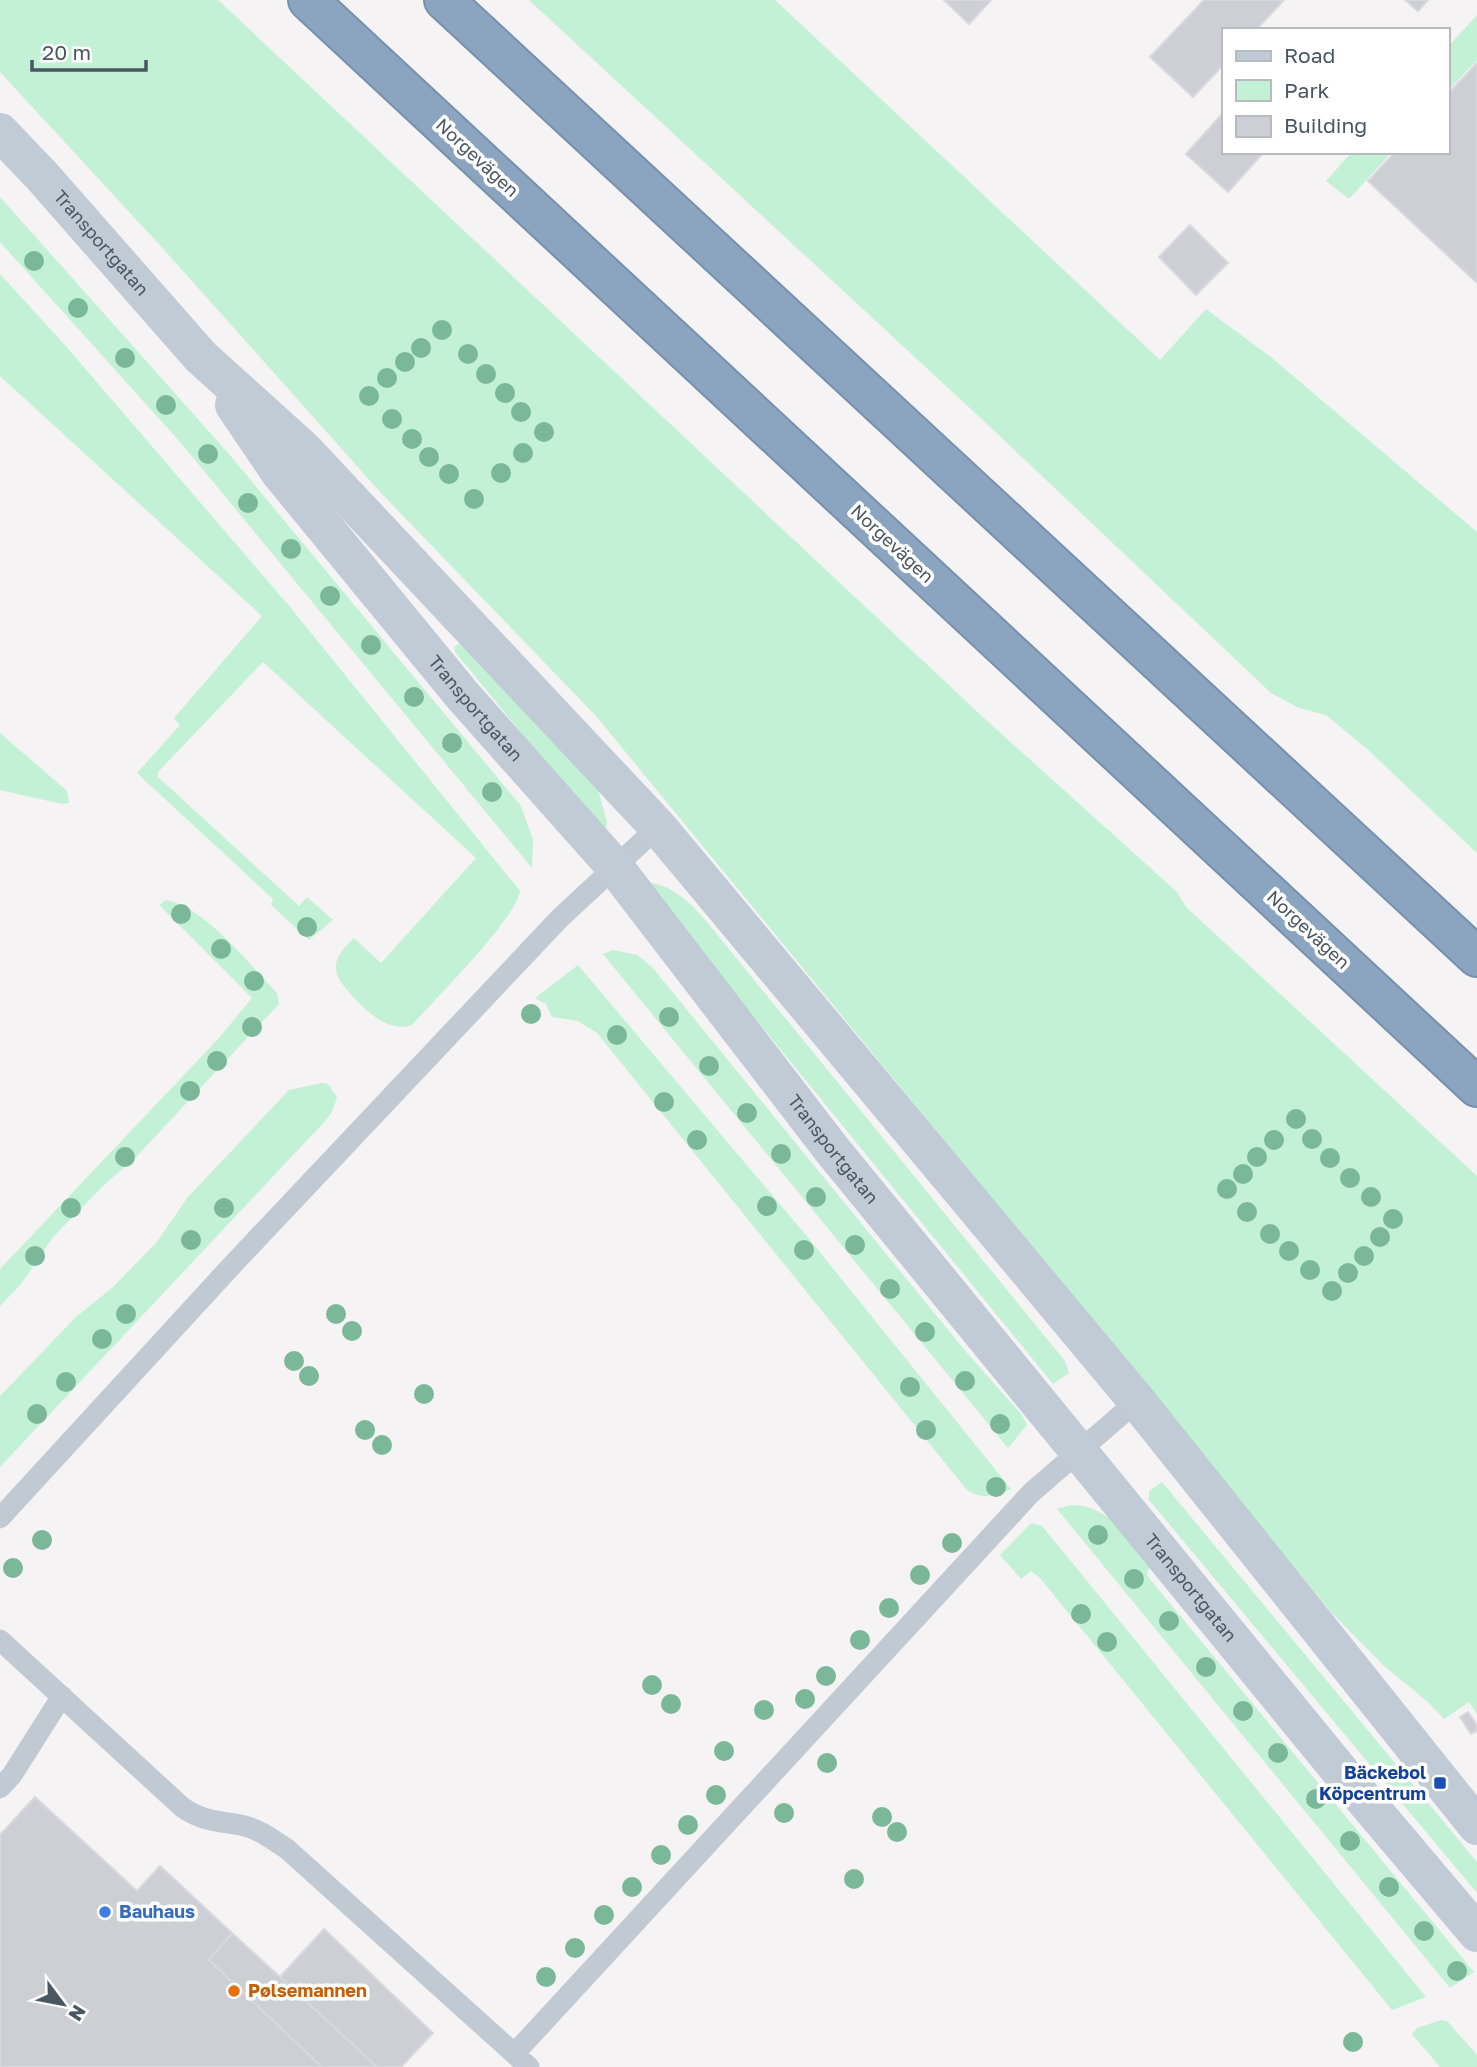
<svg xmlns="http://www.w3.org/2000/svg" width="1477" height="2067" font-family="'Golos Text',sans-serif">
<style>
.green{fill:#c3f1d5}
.building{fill:#cdcfd5;stroke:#d7d9de;stroke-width:2}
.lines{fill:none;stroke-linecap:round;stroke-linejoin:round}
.highway-casing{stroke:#7690ad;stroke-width:42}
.lane{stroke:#c1cad2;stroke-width:21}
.secondary{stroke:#c1cbd6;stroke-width:38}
.highway{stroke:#8ba5c1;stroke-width:38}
.tree{fill:#7bb799}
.transit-dot{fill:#1a4fb4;stroke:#fff;stroke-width:2.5}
.shop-dot{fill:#3f7fe0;stroke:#fff;stroke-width:2.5}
.food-dot{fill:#e8710a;stroke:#fff;stroke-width:2.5}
.labels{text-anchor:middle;stroke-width:7;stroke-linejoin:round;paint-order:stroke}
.street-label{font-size:18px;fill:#4a5661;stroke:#fff}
.transit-label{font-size:18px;font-weight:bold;fill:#164399;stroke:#fff;text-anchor:end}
.shop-label{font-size:18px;font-weight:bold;fill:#366cbe;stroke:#fff;text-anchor:start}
.food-label{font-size:18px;font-weight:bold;fill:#c56008;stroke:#fff;text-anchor:start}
</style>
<rect width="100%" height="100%" fill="#f5f3f3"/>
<path class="green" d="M0,0H218L985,719L1177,892L1186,907L1477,1176V1714L1469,1702L1444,1719L1428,1702L1383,1665L1331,1612L596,716L381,493L167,253L0,72Z
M529,0H775L1160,360L1206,309L1272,358L1477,532V853L1366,748L1326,715L1299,708L1271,693L986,423Z
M1477,15V60L1447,92V48Z
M1352,152H1392L1349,199L1326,181Z
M0,197L229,454L521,806L533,840L532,868L181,443L0,242Z
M0,274L64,344L290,607L520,891C515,920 435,999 412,1025C384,1035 356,1001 340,981C330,962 340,952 354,938L381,963L476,858L263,662L158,772V777L299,906L307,897L333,920L309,940L271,905L273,899L137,773L180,725L174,718L262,616L0,376Z
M462,642L598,790L607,822L605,835L455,652L454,647Z
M0,733L67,791L69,803L62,804L0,790Z
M653,883C674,888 687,900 702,916L1065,1361L1069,1373L1053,1384L649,888Z
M166,900C206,908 248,963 277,993L279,1004L137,1156L105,1184L54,1236L21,1284L0,1306V1269L219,1038L252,998L159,905Z
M613,950L637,955L652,967L967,1353L1021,1414L1027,1425L1008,1448L620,975L603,954Z
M578,965L810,1240L1011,1489C996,1496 982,1500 967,1490L597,1033L578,1021L552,1017L546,1004L535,998Z
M322,1083L328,1084L337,1097L332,1112L326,1120L0,1467V1396L76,1317L112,1288L157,1242L187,1198L289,1090Z
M1162,1482L1477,1862V1893L1149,1500V1491Z
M1070,1505C1107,1504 1128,1537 1151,1562L1147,1574L1149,1578L1474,1972L1450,1988L1057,1509Z
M1031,1523L1042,1526L1052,1538L1426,1997L1392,2010L1040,1578L1031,1571L1021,1579L1000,1555Z
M1441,2020L1447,2021L1477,2055V2067H1440L1412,2034L1417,2028Z"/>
<path class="building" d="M944,0H991L969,24Z
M1204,0H1284L1256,30H1223V65L1193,97L1150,57Z
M1405,0H1428L1418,11Z
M1477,63V283L1368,181L1395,152H1447V95Z
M1223,113V152H1264L1228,192L1186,154Z
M1190,225L1228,263L1196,295L1159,257Z
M1468,1712L1477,1725V1731L1471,1734L1460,1717Z
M35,1797L137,1891L160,1866L232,1933L209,1960L322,2067H0V1835Z
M324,1929L433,2033L401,2067H377L280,1977Z
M232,1933L280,1977L377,2067H322L209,1960Z"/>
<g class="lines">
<g class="highway-casing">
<path id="highway" d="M308,0L1477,1087
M444,0L1477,957"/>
</g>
<path class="lane" d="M0,1518L236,1261L560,918L658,827
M0,1640L182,1807C201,1821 218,1821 241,1825C259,1829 272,1839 287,1849L529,2067
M0,1788L12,1775L62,1696
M515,2053L1031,1493L1137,1401"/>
<g class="secondary">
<path id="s1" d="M0,132L42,176L201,357L303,449L658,827L1137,1401L1477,1826"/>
<path id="s2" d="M234,405L280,473L463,696L614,866L833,1151L1340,1771L1477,1933"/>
</g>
<use href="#highway" class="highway"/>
</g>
<g class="tree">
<circle cx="34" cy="261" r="10"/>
<circle cx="78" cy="308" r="10"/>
<circle cx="442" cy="330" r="10"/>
<circle cx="421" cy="348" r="10"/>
<circle cx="468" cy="354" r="10"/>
<circle cx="125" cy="358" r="10"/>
<circle cx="405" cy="362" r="10"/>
<circle cx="486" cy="374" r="10"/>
<circle cx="387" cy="378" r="10"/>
<circle cx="505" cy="393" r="10"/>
<circle cx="369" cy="396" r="10"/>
<circle cx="166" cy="405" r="10"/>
<circle cx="521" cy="412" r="10"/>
<circle cx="392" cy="419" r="10"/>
<circle cx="544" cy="432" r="10"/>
<circle cx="412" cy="439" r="10"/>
<circle cx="523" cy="453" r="10"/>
<circle cx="208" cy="454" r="10"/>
<circle cx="429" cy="457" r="10"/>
<circle cx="501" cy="473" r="10"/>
<circle cx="449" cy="474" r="10"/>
<circle cx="474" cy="499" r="10"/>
<circle cx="248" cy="503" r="10"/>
<circle cx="291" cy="549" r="10"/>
<circle cx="330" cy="596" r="10"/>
<circle cx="371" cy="645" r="10"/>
<circle cx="414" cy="697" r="10"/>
<circle cx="452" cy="743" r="10"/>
<circle cx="492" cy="792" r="10"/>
<circle cx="181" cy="914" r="10"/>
<circle cx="307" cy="927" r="10"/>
<circle cx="221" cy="949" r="10"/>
<circle cx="254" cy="981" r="10"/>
<circle cx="531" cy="1014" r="10"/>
<circle cx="669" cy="1017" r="10"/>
<circle cx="252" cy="1027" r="10"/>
<circle cx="617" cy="1035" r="10"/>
<circle cx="217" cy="1061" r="10"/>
<circle cx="709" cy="1066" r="10"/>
<circle cx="190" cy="1091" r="10"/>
<circle cx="664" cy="1102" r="10"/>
<circle cx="747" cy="1113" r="10"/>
<circle cx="1296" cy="1119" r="10"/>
<circle cx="1312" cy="1139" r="10"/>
<circle cx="697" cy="1140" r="10"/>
<circle cx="1274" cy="1140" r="10"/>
<circle cx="781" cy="1154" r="10"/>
<circle cx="125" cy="1157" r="10"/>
<circle cx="1257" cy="1157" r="10"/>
<circle cx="1330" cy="1158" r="10"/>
<circle cx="1243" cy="1174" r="10"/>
<circle cx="1350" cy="1178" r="10"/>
<circle cx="1227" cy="1189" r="10"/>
<circle cx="816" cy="1197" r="10"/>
<circle cx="1371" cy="1197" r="10"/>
<circle cx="767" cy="1206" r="10"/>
<circle cx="71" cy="1208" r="10"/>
<circle cx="224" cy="1208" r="10"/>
<circle cx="1247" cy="1212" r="10"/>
<circle cx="1393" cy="1219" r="10"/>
<circle cx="1270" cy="1234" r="10"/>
<circle cx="1380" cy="1237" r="10"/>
<circle cx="191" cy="1240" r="10"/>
<circle cx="855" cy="1245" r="10"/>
<circle cx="804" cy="1250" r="10"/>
<circle cx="1289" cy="1251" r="10"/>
<circle cx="35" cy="1256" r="10"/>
<circle cx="1364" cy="1256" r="10"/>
<circle cx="1310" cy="1270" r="10"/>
<circle cx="1348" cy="1273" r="10"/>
<circle cx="890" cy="1289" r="10"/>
<circle cx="1332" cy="1291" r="10"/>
<circle cx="126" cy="1314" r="10"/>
<circle cx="336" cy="1314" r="10"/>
<circle cx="352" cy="1331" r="10"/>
<circle cx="925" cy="1332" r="10"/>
<circle cx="102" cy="1339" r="10"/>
<circle cx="294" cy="1361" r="10"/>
<circle cx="309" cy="1376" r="10"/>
<circle cx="965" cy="1381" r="10"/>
<circle cx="66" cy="1382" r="10"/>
<circle cx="910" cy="1387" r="10"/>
<circle cx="424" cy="1394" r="10"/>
<circle cx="37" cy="1414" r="10"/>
<circle cx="1000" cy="1424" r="10"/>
<circle cx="365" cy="1430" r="10"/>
<circle cx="926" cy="1430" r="10"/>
<circle cx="382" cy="1445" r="10"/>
<circle cx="996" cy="1487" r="10"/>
<circle cx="1098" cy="1535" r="10"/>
<circle cx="42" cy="1540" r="10"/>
<circle cx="952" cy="1543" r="10"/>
<circle cx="13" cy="1568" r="10"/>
<circle cx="920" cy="1575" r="10"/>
<circle cx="1134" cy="1579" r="10"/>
<circle cx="889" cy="1608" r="10"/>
<circle cx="1081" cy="1614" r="10"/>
<circle cx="1169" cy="1621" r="10"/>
<circle cx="860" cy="1640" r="10"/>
<circle cx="1107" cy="1642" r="10"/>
<circle cx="1206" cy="1667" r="10"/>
<circle cx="826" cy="1676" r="10"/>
<circle cx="652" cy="1685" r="10"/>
<circle cx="805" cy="1699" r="10"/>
<circle cx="671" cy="1704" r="10"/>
<circle cx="764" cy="1710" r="10"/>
<circle cx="1243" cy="1711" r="10"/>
<circle cx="724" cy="1751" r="10"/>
<circle cx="1278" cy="1753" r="10"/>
<circle cx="827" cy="1763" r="10"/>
<circle cx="716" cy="1795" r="10"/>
<circle cx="1316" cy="1799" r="10"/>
<circle cx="784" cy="1813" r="10"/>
<circle cx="882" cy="1817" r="10"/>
<circle cx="688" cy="1825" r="10"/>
<circle cx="897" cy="1832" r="10"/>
<circle cx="1350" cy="1841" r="10"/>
<circle cx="661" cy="1855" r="10"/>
<circle cx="854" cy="1879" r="10"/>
<circle cx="632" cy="1887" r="10"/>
<circle cx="1389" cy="1887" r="10"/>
<circle cx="604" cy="1915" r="10"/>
<circle cx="1424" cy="1931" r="10"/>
<circle cx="575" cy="1948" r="10"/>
<circle cx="1457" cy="1971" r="10"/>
<circle cx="546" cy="1977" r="10"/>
<circle cx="1353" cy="2042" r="10"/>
</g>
<rect class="transit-dot" x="1433" y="1776" width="14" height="14" rx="3.5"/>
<circle class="shop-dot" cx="105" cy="1912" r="7"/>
<circle class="food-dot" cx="234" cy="1991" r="7"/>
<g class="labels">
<g class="street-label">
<text transform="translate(477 158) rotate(43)" y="6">Norgevägen</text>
<text dy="6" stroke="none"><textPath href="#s1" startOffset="150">Transportgatan</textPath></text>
<text transform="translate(892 544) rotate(43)" y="6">Norgevägen</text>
<text dy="6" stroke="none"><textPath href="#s2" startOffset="388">Transportgatan</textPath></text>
<text transform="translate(1308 930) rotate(43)" y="6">Norgevägen</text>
<text dy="6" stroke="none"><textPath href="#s2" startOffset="956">Transportgatan</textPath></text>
<text dy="6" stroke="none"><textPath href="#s2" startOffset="1522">Transportgatan</textPath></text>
</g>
<g class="transit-label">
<text x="1426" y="1779">Bäckebol<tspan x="1426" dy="21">Köpcentrum</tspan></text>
</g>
<g class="shop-label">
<text x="119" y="1918">Bauhaus</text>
</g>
<g class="food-label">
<text x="248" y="1997">Pølsemannen</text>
</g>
</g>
<rect x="1222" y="28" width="228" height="126" fill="#ffffff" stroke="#b7bbc0" stroke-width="2"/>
<rect x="1236" y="51" width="35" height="10" fill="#c1cbd6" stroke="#b7bbc0" stroke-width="2"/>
<text x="1284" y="63" font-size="21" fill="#4a5661">Road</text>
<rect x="1236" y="80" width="35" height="21" fill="#c3f1d5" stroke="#b7bbc0" stroke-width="2"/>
<text x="1284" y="98" font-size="21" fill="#4a5661">Park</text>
<rect x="1236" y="116" width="35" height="21" fill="#cdcfd5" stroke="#b7bbc0" stroke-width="2"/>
<text x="1284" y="133" font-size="21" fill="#4a5661">Building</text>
<g transform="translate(63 2004) rotate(122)" stroke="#ffffff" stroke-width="5" paint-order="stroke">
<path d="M0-5L12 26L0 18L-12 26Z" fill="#4a5661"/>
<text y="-10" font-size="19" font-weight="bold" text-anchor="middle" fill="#4a5661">N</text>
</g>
<path d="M32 60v10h114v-10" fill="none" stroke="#4a5661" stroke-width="3.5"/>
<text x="42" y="60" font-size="21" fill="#4a5661" stroke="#ffffff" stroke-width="5" paint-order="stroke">20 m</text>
</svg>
